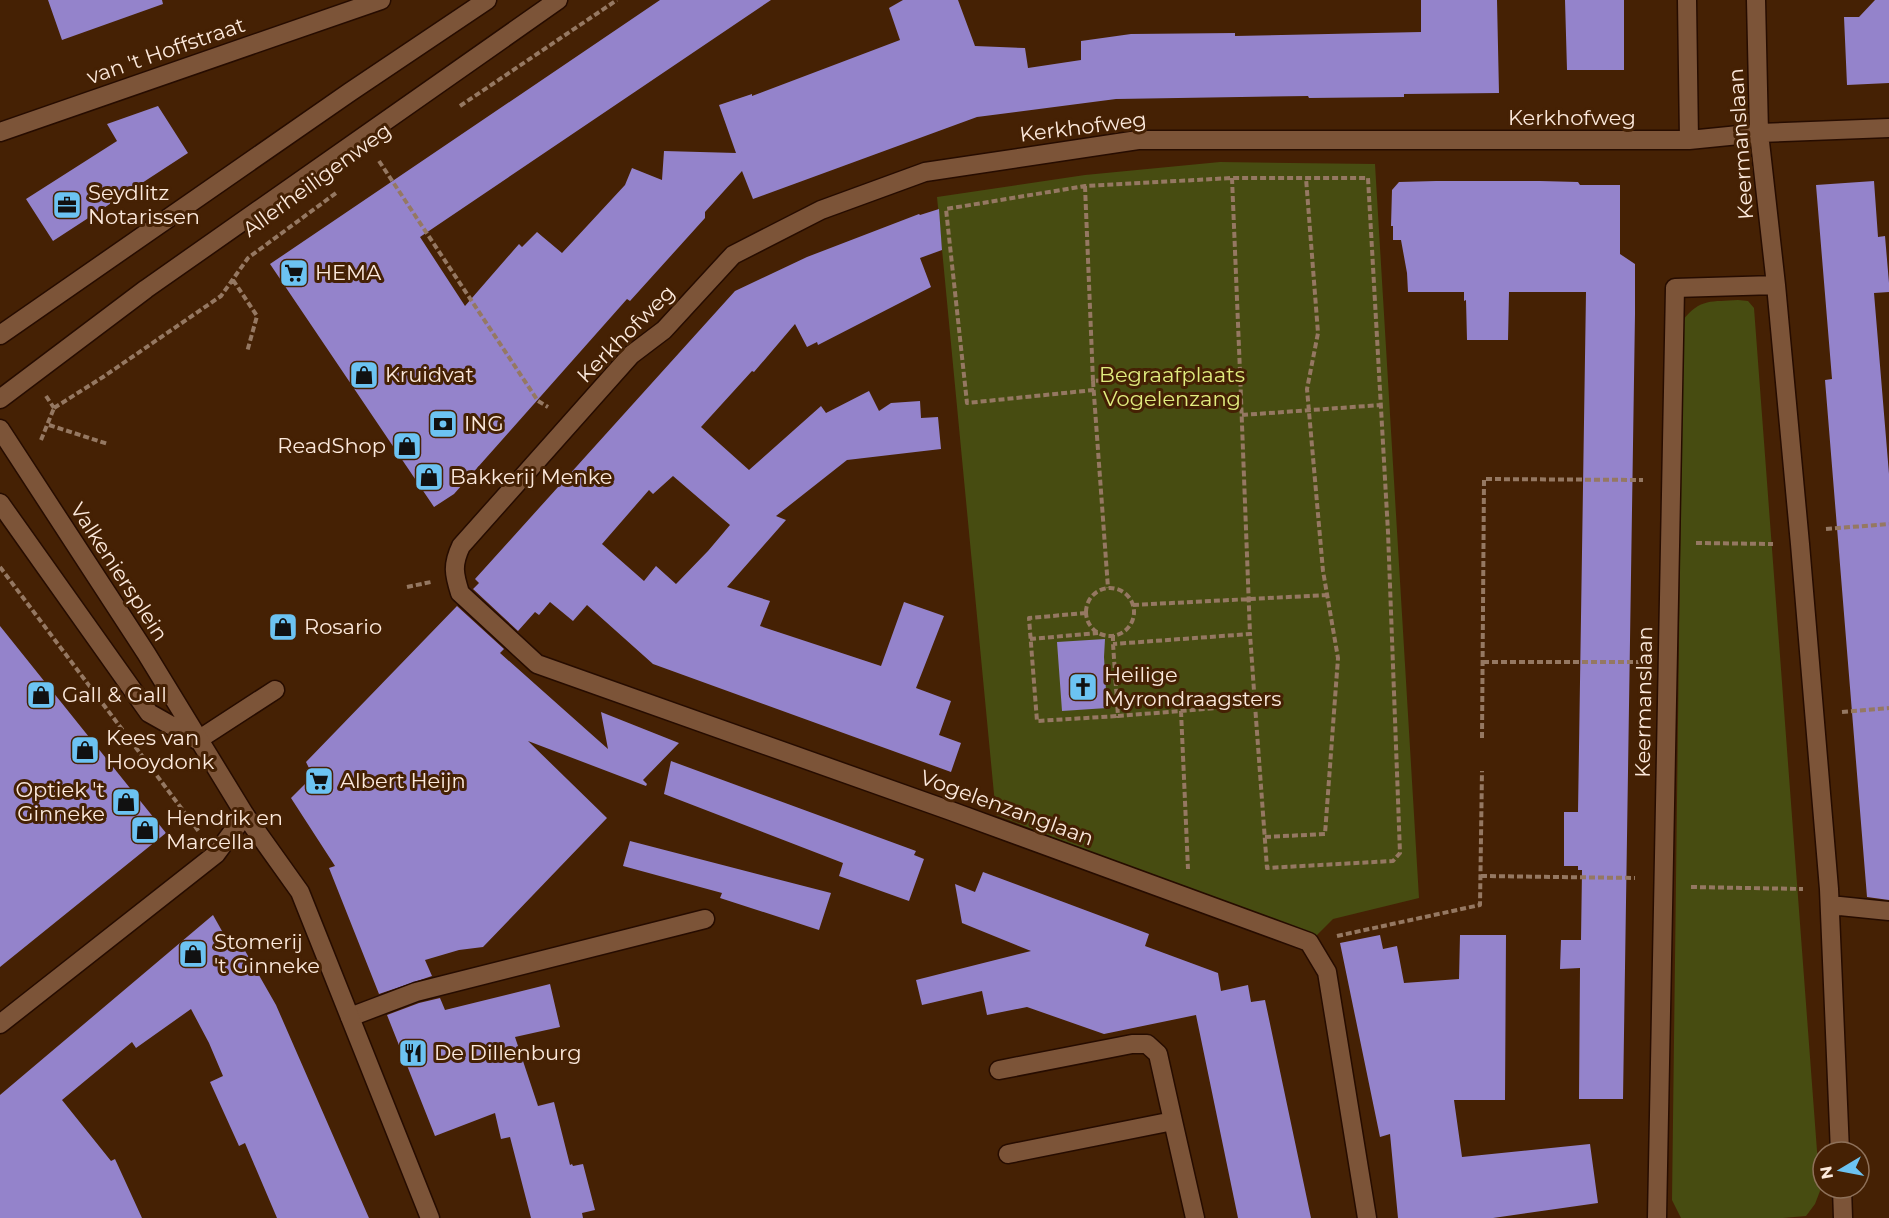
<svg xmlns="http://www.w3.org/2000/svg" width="1889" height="1218" font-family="Montserrat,sans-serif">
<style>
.green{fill:#474c11}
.building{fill:#9483cb;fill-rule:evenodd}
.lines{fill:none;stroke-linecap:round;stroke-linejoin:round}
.service-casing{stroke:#260c00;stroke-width:21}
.minor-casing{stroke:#260c00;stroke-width:21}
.tertiary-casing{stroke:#260c00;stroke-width:21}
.secondary-casing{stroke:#260c00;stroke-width:21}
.path{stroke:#957862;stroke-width:4;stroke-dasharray:6 3;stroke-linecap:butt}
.service{stroke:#7c5438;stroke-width:18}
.minor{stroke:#7c5438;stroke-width:18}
.tertiary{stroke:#7c5438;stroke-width:18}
.secondary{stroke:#7c5438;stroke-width:18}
.labels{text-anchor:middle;stroke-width:6;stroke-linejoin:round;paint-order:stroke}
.street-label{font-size:21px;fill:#fce9dc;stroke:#452104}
.poi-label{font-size:21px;fill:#fce9dc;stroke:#452104;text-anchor:start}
.park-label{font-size:21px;fill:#e1ed7f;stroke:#452104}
</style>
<rect width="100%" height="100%" fill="#452104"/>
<path class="green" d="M1220,162L1375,164L1419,898L1333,919L1313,939L996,815L937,197L1085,175Z
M1738,300L1748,301L1754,308L1820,1191L1815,1204L1806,1216L1783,1218H1681L1672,1200L1683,320C1700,298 1712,302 1738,300Z"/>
<path class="building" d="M48,0H162L163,4L62,40Z
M660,0H771L420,237L465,306L519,244L522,247L537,232L562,253L625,185L632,168L662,180L664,151L736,153L719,105L752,94V96L900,40L889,8L903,0H958L975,46L1025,48L1028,68L1081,60V41L1131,34L1235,33V36L1421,32V0H1497L1499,93L1404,94V97L1309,98L1308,96L1116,99L977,117L753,199L742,171L705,212V218L630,301L627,299L454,494L434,507L270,264Z
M1565,0H1624V70H1567Z
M1875,0H1889V83L1847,85L1844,17H1859Z
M158,106L188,153L53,241L26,199L117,141L107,124Z
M1436,181H1540L1578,182L1580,185H1620V254L1635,264V314L1623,1099H1579L1580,968L1560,969L1561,940H1581L1582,870H1578V866H1564V812H1578L1586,292H1509L1508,340H1467L1466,300L1464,301V292H1408L1407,273L1401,240H1393V226H1391L1392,190L1399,182Z
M1874,181L1878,237L1885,236L1889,283V292L1874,293L1889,474V900L1867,897L1825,380L1832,379L1816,185Z
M939,209L942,250L920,258L931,287L818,345L817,342L807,347L795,324L754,372L752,371L701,427L749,470L821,406L826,413L869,391L879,411L891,403L920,401L921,418L938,417L941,449L847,460L776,516L786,520L727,587L770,601L760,626L881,666L904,602L944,616L916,688L951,701L939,735L961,743L951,772L653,664L587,605L573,621L550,602L539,615L535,612L518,631L473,589L479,583L475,579L735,291L807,257L919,214L920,215ZM673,476L730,525L708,551L676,584L656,566L644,581L602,544L649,490L653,494Z
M457,606L504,649L500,653L608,749L601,712L679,743L643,780L647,784L646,786L528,741L607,818L483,947L459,950L425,960L432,976L379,994L329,868L335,866L291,798L313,776L306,762Z
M0,626L166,833L0,967Z
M1105,639L1104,657L1107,708L1062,711L1057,642Z
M671,761L916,851L914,855L924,859L909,901L839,876L843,863L664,794Z
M630,841L831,893L819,930L720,898L722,893L623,866Z
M983,872L1149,934L1145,946L1218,973L1221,991L1248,985L1251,1002L1265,1000L1311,1218H1238L1196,1015L1104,1034L1027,1007L987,1015L982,991L922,1005L916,980L1031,951L962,923L955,884L975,892Z
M213,915L231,947L240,942L276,1005L369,1218H277L245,1143L239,1146L210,1082L223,1076L209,1043L191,1009L136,1048L132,1042L62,1100L111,1161L115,1159L142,1218H0V1095Z
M1380,935L1383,949L1397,946L1404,983L1459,979L1460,935H1506L1505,1100H1454L1462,1157L1590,1144L1598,1203L1493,1218H1398L1390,1134L1380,1137L1340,943Z
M550,984L560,1027L515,1037L538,1106L554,1102L570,1165L572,1164L573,1166L583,1164L595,1210L582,1213L583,1218H531L510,1137L501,1139L495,1113L435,1136L387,1015L419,1003L440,998L445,1010Z"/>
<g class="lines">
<g class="service-casing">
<path id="service" d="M198,740L275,690
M350,1017L416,992L705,919
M999,1070L1132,1044H1147L1158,1054L1173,1121
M1008,1154L1173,1121L1195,1218"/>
</g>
<g class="minor-casing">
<path id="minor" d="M1687,0L1689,140
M1756,0L1759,133L1776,285L1800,544L1829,889L1840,1152
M0,132L381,0
M245,815L300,892L430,1218
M1830,905L1889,911
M1842,1188L1843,1218
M1367,1218L1327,972L1309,942L951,811L537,664L460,593C454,574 452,565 461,546L631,355L664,330L733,255L821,210L925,172L1138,140H1689L1759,133L1889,128
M1657,1218L1675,288L1776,285"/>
</g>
<g class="tertiary-casing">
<path id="tertiary" d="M0,429L146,653L245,815L216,854L0,1024
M0,503L149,713L197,740"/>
</g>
<g class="secondary-casing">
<path id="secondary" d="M0,335L350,92L487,0
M0,399L146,289L558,0"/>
</g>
<path class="path" d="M460,106L617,0
M379,161L538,401L548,407
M1232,178L1240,372
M1085,186L1093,381L1240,372L1250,634
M233,280L257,316L247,352
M1093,381L1108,588
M1094,390L967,403L946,209L1085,186L1232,178H1368L1388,532L1400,853L1393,861L1267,868L1255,705
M46,396L54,408
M54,408L103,377L221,296L248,258L336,193
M1242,415L1381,405
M49,425L108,444
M41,440L54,408
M1826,529L1889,524
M1696,543L1773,544
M0,567L200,833
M407,587L431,582
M1086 612a24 24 0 1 1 48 0a24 24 0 1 1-48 0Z
M1133,605L1328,595
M1086,613L1029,618L1037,721L1118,716
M1113,635V644L1118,716L1255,705L1250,634L1113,644
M1030,639L1098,633
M1483,662H1642
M1181,711L1188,869
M1842,712L1889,708
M1482,738L1484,479L1643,480
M1265,837L1325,834L1338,658L1323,571L1307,389L1318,333L1306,178
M1481,876L1635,878
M1691,887L1803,889
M1337,936L1480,905L1482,771"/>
<use href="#service" class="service"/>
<use href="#minor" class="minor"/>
<use href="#tertiary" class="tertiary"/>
<use href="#secondary" class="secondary"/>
</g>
<defs>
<g id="office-square" transform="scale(1.5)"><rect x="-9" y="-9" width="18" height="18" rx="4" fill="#6cc3f2" stroke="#452104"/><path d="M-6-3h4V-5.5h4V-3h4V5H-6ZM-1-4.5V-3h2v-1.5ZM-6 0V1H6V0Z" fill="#111"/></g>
<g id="supermarket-square" transform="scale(1.5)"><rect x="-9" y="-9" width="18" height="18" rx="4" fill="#6cc3f2" stroke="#452104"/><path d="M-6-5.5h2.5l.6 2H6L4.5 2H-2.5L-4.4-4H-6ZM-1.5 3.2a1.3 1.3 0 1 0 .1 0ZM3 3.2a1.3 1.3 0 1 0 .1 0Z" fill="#111"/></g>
<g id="shop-square" transform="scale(1.5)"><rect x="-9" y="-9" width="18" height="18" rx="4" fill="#6cc3f2" stroke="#452104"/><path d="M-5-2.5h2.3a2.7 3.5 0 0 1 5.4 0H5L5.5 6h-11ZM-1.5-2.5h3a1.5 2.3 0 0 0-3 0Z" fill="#111"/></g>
<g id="bank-square" transform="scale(1.5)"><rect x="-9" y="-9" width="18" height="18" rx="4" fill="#6cc3f2" stroke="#452104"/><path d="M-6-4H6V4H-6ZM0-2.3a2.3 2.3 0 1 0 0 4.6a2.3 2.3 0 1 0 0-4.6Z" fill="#111"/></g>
<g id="church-square" transform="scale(1.5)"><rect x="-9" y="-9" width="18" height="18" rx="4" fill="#6cc3f2" stroke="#452104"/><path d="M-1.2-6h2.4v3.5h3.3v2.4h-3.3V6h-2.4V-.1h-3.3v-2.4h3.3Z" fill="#111"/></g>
<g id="restaurant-square" transform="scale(1.5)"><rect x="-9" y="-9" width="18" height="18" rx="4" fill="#6cc3f2" stroke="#452104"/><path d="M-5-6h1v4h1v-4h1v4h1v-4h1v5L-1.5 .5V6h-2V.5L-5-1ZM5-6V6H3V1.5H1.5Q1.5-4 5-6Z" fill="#111"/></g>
</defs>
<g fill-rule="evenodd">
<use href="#office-square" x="67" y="205"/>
<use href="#supermarket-square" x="294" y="273"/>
<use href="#shop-square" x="364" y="375"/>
<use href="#bank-square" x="443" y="424"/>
<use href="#shop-square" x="407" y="446"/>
<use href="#shop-square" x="429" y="477"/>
<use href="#shop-square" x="283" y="627"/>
<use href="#church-square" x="1083" y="687"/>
<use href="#shop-square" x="41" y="695"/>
<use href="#shop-square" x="85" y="750"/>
<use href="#supermarket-square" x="319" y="781"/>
<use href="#shop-square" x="126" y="802"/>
<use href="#shop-square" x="145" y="830"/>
<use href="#shop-square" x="193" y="954"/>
<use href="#restaurant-square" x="413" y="1053"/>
</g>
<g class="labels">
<g class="street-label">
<text transform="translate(166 51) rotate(-19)" y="7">van 't Hoffstraat</text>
<text x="1572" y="125">Kerkhofweg</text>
<text transform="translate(1083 127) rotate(-7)" y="7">Kerkhofweg</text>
<text transform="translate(1741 144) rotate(-94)" y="7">Keermanslaan</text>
<text transform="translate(317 180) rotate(-36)" y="7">Allerheiligenweg</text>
<text transform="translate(626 334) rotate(-45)" y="7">Kerkhofweg</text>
<text transform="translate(119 572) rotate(57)" y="7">Valkeniersplein</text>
<text transform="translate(1644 702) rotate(-89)" y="7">Keermanslaan</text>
<text transform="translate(1007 808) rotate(20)" y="7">Vogelenzanglaan</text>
</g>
<g class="poi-label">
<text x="88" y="200">Seydlitz<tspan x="88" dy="24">Notarissen</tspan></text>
<text x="315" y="280">HEMA</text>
<text x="385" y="382">Kruidvat</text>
<text x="464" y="431">ING</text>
<text x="386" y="453" text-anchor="end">ReadShop</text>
<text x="450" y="484">Bakkerij Menke</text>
<text x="304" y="634">Rosario</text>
<text x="1104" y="682">Heilige<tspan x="1104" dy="24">Myrondraagsters</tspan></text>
<text x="62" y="702">Gall &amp; Gall</text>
<text x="106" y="745">Kees van<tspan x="106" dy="24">Hooydonk</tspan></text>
<text x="340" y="788">Albert Heijn</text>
<text x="105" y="797" text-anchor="end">Optiek 't<tspan x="105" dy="24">Ginneke</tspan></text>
<text x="166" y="825">Hendrik en<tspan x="166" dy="24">Marcella</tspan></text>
<text x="214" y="949">Stomerij<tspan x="214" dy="24">'t Ginneke</tspan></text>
<text x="434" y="1060">De Dillenburg</text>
</g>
<g class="park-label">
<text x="1172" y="382">Begraafplaats<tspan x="1172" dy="24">Vogelenzang</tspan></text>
</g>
</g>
<g transform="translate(1841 1170) rotate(260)"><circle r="28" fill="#452104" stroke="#8e715a" stroke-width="1.5"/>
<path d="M0-4.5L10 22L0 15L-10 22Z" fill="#6cc3f2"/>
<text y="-9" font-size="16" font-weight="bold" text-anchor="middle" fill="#fce9dc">N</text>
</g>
</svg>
